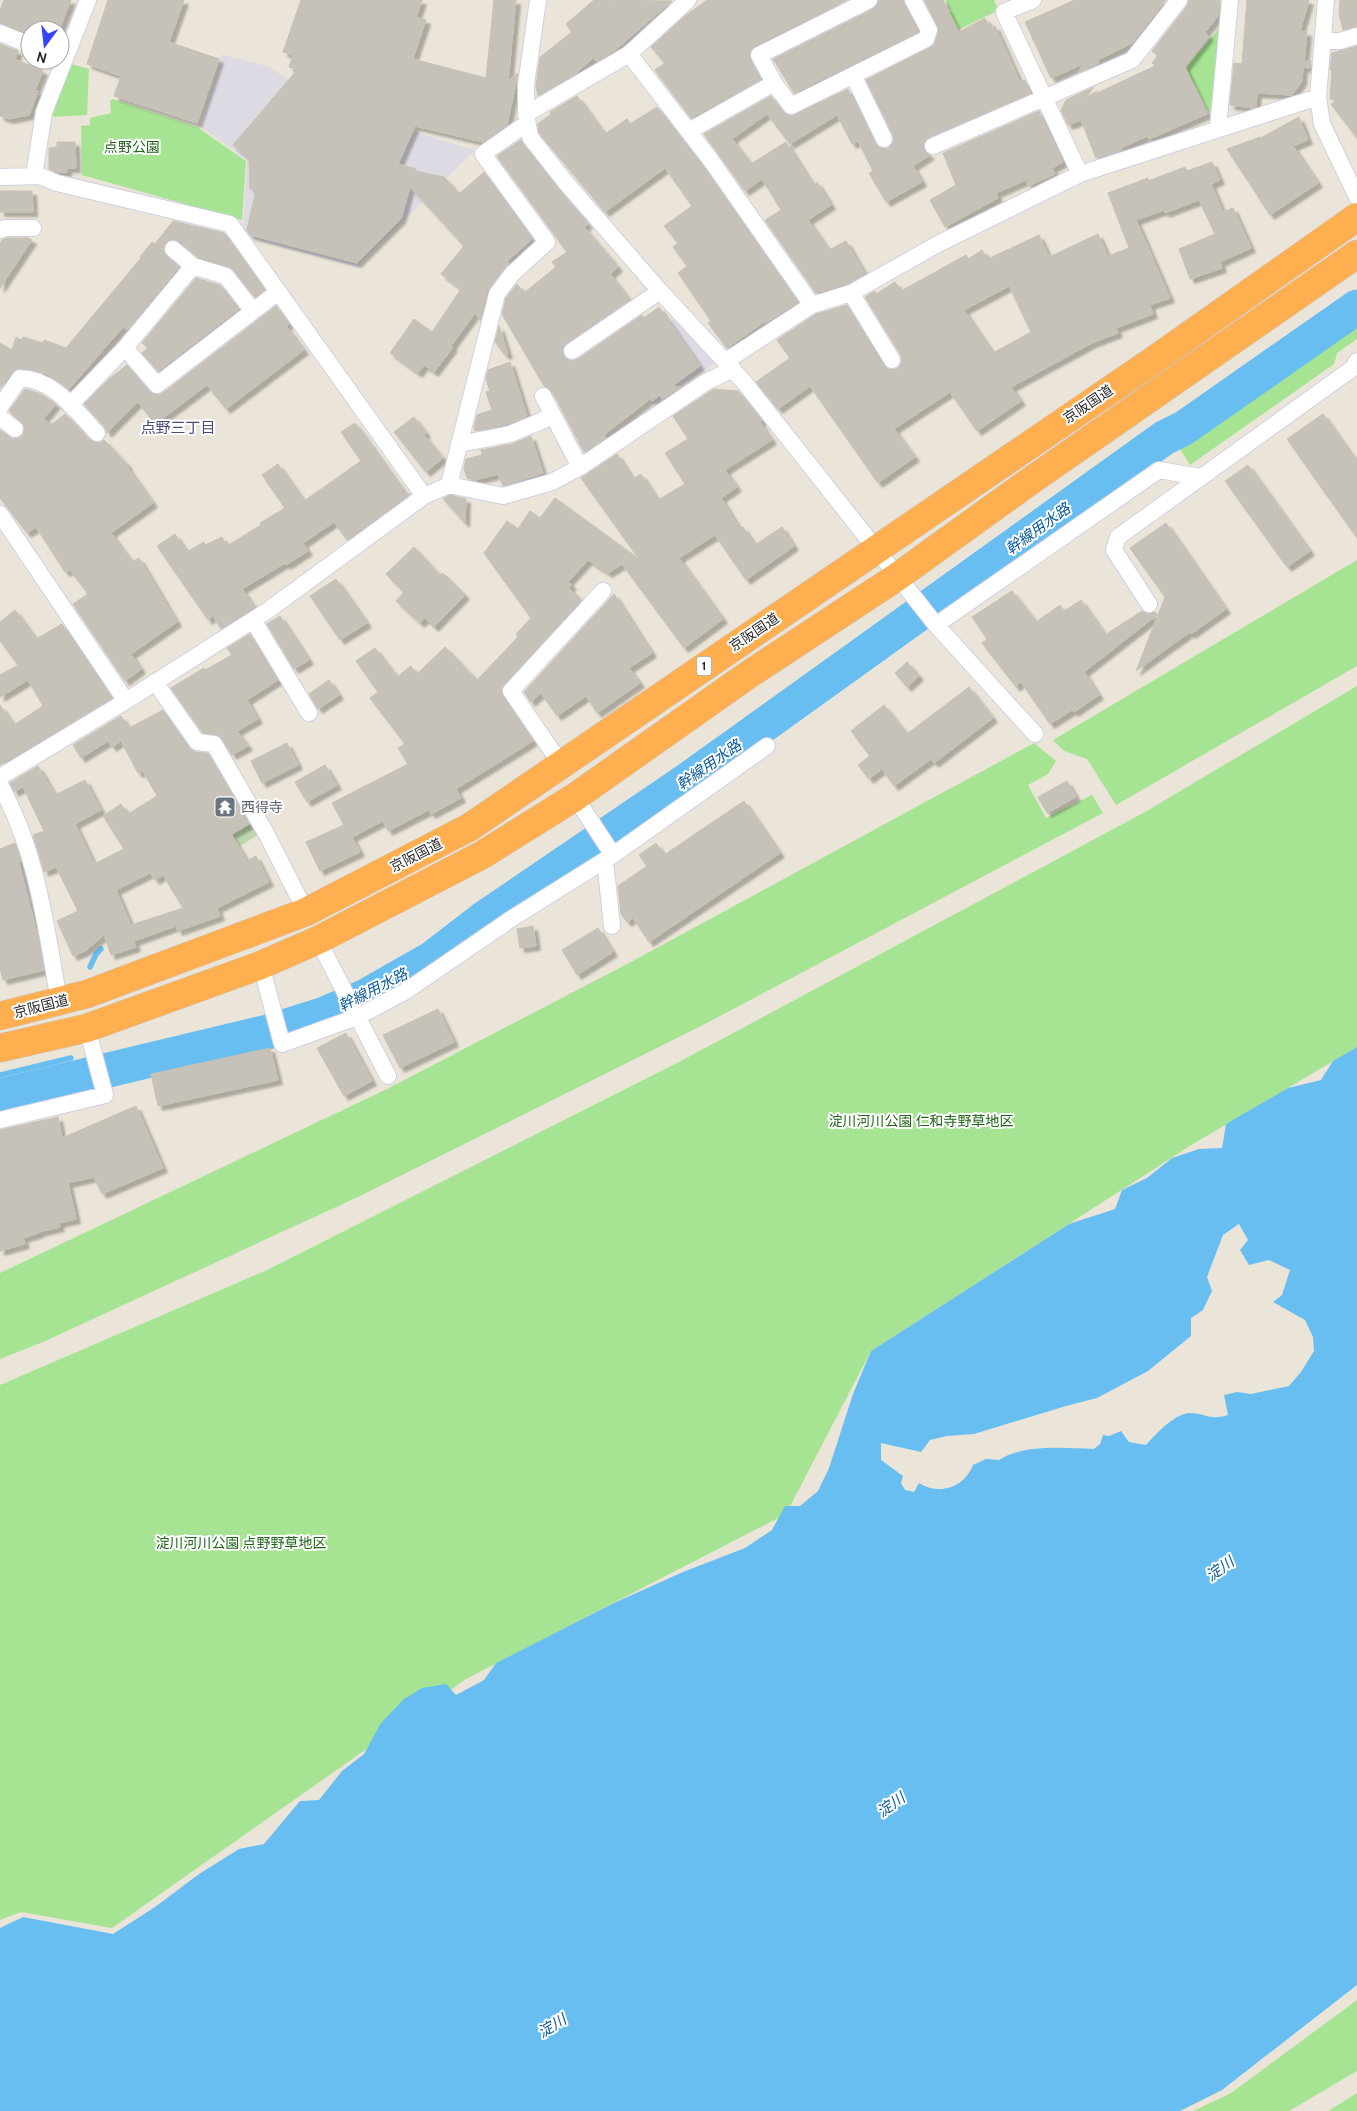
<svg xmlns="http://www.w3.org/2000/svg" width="1357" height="2111" font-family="Cabin,'Noto Sans JP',sans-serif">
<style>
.industrial{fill:#dedae3}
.green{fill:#a6e493}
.cemetery{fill:#bed6b0}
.water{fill:#68bef1;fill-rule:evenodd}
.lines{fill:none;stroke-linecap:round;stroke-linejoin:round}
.stream{stroke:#68bef1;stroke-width:5.5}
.river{stroke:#68bef1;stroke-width:35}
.building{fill:#c6c2b9;stroke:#c6c1b3;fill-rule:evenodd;filter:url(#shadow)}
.street-casing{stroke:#ced0e2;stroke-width:18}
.highway-casing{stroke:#c7c7c7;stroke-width:29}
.street{stroke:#fff;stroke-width:16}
.highway{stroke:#ffaf50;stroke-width:28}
.labels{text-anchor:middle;stroke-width:4;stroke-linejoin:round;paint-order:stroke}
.shield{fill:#fff;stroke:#686868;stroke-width:1}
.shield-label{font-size:12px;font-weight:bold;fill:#282828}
.park-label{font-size:14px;fill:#1f6617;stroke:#fff}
.street-label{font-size:14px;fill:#282828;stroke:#fff}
.worship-label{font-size:14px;fill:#5b616d;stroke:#fff;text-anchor:start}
.neighbourhood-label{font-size:15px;fill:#484b7a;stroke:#fff}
.water-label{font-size:15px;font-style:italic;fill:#09599b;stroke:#fff}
</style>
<defs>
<filter id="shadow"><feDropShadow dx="4.5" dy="4.5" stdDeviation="1" flood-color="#0004"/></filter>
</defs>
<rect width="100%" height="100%" fill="#ebe5d9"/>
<path class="industrial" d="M222,54L270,67L337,115L404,129L475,150L357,267L253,239L243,230L247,160L201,127Z
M677,318L717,361L653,405L618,358Z"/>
<path class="green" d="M945,0H996L994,1L999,10L940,39L930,22L951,12Z
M1221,26L1211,109L1209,113L1194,83L1163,95Z
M71,64L89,69L87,115L52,117Z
M113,99L197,127L246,161L242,220L82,175L81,126L90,125V118L111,113L110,101Z
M1357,324V339L1337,353L1334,364L1190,465L1180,449Z
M1357,560V666L1116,805L1087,759L1064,751L1053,740Z
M1357,686V1047L1193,1144L871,1351L786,1514L466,1679L112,1928L21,1912L0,1920V1385L267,1270L679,1062L1145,812Z
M1034,743L1056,761L1048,774L1028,785L1046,818L1092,795L1103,813L703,1025L360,1196L43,1342L0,1359V1273L387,1089L629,963Z
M1357,2000V2071L1289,2111H1193L1231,2093Z
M1357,2093V2111H1328Z"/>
<path class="cemetery" d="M251,824L258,835L240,846L233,835Z"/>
<path class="water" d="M1357,1047V1985L1222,2090L1180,2111H0V1928L23,1917L113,1934L155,1907L199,1874L239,1849L264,1844L300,1801L319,1800L342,1771L364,1754L381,1723L404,1699L422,1688L446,1684L456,1695L484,1680L496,1663L614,1603L683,1572L745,1548L772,1530L785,1506H800L818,1491L829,1468L853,1394L871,1351L1069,1224L1115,1209L1122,1190L1147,1178L1172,1158L1199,1149L1222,1148L1226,1124L1288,1088L1321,1080L1333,1061ZM1239,1224L1248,1240L1240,1250L1249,1265L1269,1260L1290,1270L1282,1295L1273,1302L1305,1320L1313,1337L1314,1351L1301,1372L1289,1386L1251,1394L1237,1392L1224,1395L1228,1415C1209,1421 1206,1413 1189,1413C1174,1414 1156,1434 1146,1445L1129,1442L1121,1431L1109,1436L1103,1435L1100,1444L1094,1449C1066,1448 1023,1444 999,1460L986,1459L973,1465C965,1487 939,1496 919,1483L914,1492L905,1490L901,1483L903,1476L881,1460V1443L921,1452L930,1440L947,1436L974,1434L1066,1406L1097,1398L1148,1371L1191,1336V1318L1203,1310L1212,1291L1207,1277L1223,1235Z"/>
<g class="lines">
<path class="stream" d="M90,967L96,954L101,949
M0,1075L71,1058"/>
<path class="river" d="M0,1096L268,1032L322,1015L366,996L431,959L483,919L686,781L1164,438L1184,428L1357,307"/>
</g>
<path class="building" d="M4,0H71L59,30H27L26,32L0,23V10Z
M108,0H184L169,42L219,59L197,123L114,96L121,76L87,64Z
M301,0H422L416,17L426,20L413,59L486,78L494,0H516L508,81L518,73L507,125L483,142L415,126L398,164L416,169L415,171L444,177L459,194L484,172L532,239L507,261L509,263L487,291L480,320L475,313L451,346L453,347L434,372L424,365L418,373L390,353L414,319L432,332L461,289L441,274L464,246L410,187L401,219L357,263L250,235L247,230L256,190L250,189L249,159L233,145L297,70L289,67L293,55L283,52Z
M594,0L672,1L614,51L597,61L593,58L575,74L538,96L536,86L540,57L572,32L566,24Z
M707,0H847L754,46L749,55L761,79L691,118L655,70L665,63L651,47L685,16Z
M879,0H903L918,32L794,93L773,59L873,9Z
M924,0H943L959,32L985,18L990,28L995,26L1020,82L1025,80L1031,93L925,140L924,150L930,155L913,166L922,182L886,202L869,173L873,171L858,141L852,144L837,115L790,144L767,114L732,139L751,164L786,142L813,185L817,182L831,205L808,220L829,250L846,241L865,274L847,284L816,293L765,220L781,210L762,179L745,191L704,134L771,96L783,112L791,116L848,89L875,143L883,149L889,148L894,140L893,135L866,80L934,45L939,29Z
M1075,0H1166L1132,43L1098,60L1099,63L1079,72L1083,64L1051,78L1025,22Z
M1189,0H1220L1218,16L1205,32L1209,36L1185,67L1207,114L1149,139L1147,136L1121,148L1122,150L1096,158L1081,120L1068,125L1061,110L1066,100L1094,87L1084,99L1155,66L1152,63L1158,56L1152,51L1187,6Z
M1247,0H1309L1300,31L1307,32L1304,62L1311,60L1310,68L1303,67L1302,81L1292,95L1257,93L1256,107L1253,108L1230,105L1234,63L1242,64Z
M1340,0H1357V26L1343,30L1339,14Z
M0,44L18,51L15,59L43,71L35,90L38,91L29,115L9,119L0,116Z
M1357,46V138L1331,104L1341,100L1330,99L1332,70H1330L1332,53Z
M577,96L605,134L627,119L630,124L657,107L702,165L798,302L765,323L764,322L727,348L708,323L711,321L678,273L687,266L673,247L678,243L664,226L692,206L665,168L605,212L539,133L538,124L551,114L550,112Z
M1039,111L1063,162L1052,168L1055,174L1028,186L1026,180L996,193L998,198L945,227L930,200L956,185L943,153Z
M1299,117L1308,140L1293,146L1318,183L1270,215L1227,149L1260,137L1257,140Z
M521,140L559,190L588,224L584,227L618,267L610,274L630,300L566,343L562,351L564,357L572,361L578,359L642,315L644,318L659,307L700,366L672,386L681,387L662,399L660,395L652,401L650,399L604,435L606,438L584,452L552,391L544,386L502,314L506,298L517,284L524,293L556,267L552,262L567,252L497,156Z
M57,142H75L76,168H67V172H57L49,169V148L57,147Z
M1212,162L1220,180L1211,184L1223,212L1233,208L1251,248L1220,262L1222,268L1190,279L1179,249L1215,234L1199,200L1165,213L1164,210L1136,220L1170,298L1150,305L1153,314L1116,328L1118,333L1092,343L1011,387L1021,401L977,431L950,392L894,429L915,457L878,483L810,386L778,409L756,382L790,358L777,340L816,314L847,305L883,365L888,369H897L901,364V355L865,297L875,291L876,294L895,282L901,291L966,255L968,259L982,250L988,259L1039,235L1049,257L1098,234L1108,256L1129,248L1108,193L1148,178V181L1185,167L1187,171ZM1009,286L1031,332L993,353L964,310Z
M0,191H32L33,212H0Z
M173,221L224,233L265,290L255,297L229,267L198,257L179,241L169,240L163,247L164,253L179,267L127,330L123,327L69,389L47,374L21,368L12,372L0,389V343L12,350L16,337L22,340L23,337L43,343L44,340L66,348L141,258L140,257L152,242L155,244Z
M7,238H28L32,240L0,288V243L2,240Z
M196,278L220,285L239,309L158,371L142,353L148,348L142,343Z
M276,306L289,324L286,326L304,350L226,409L207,385L155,424L138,402L107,433L104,426L84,404L109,379L127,365L150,392L158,395L163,393Z
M499,326L508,354L505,355L495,342Z
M510,362L527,416L507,424L475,431L474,427L477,415L492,410L486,392L490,391L486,379L488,370Z
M25,389L39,393L56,404L44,418L51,425L65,414L90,440L99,443L104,440L128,465L127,466L153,503L111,533L132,562L139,558L177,622L131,654L141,669L125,681L73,604L88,594L70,570L65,572L36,527L27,533L0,498V430L13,439L18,438L23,435L24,425L9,411Z
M714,389L738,391L762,420L760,422L772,440L725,470L737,487L721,498L740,529L743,527L755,545L782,527L794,546L746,580L715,535L679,558L723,619L684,648L622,564L608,573L588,560L568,582L572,585L569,588L581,600L502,688L503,697L533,741L456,789L461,798L431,814L429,810L388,831L383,821L352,837L360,852L320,871L306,842L344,825L332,803L408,764L398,748L405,744L370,698L378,692L356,661L375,648L397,677L411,666L417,674L445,647L477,680L518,637L516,634L531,618L484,553L507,521L518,529L530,511L540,518L555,498L639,559L581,478L617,454L633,479L641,474L658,500L685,484L665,453L688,439L673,416Z
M1323,414L1357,462V538L1287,439Z
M414,417L426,433L424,435L443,458L426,472L394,432Z
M355,423L403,490L401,492L410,494L347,540L334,522L303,543L308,551L286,565L285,563L242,589L254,607L221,629L213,616L208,620L157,546L175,534L187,552L204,542L205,545L222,537L227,546L261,525L260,523L285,508L262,475L278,464L304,501L361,461L341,432Z
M531,436L543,473L503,486L498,474L475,480L467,478L464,468L466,459L482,455L481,450L512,444Z
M1248,465L1310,551L1287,567L1225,481Z
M450,495L466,499L465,523L443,499Z
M1166,523L1226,609L1191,634L1190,632L1136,671L1165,597L1130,548Z
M414,547L440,575L443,573L465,595L434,627L425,618L420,623L396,601L404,592L386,574Z
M336,579L367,623L340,640L310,596Z
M1012,591L1036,622L1060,605L1064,611L1081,600L1105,635L1142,611L1149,614L1155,612L1157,615L1084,672L1099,695L1074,712L1072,710L1050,724L1021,682L1016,687L982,643L987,639L972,617Z
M614,594L652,653L629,668L640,683L597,713L586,696L557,716L541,693L531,702L524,692Z
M15,610L36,639L62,624L111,699L0,765V705L14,725L43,706L28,680L0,697V675L18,665L0,641V622Z
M280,616L309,660L294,669L267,624Z
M250,634L278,680L247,700L258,719L237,731L248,746L232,755L220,736L203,733L171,688L204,668L205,670L232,655L227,648Z
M907,662L919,676L907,687L895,673Z
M329,680L339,695L318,709L309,694Z
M969,687L993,718L934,763L931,759L894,786L882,769L869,779L858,765L870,756L851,731L884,705L907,734Z
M163,710L189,748L195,752L208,753L249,824L231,834L247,861L256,856L269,882L217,908L220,916L178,931L176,926L134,941L136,947L111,955L104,935L85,951L73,956L57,921L78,911L56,867L44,872L33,835L44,831L23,787L14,792L10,783L38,766L55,795L85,780L101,810L75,824L94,864L124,849L103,816L121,804L128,814L157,796L143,771L138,773L121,741L112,747L108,741L81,758L73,745L121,716L129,728ZM150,873L155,880L163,875L183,908L131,925L116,890Z
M287,743L298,765L262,783L251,761Z
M325,765L337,785L307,802L295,782Z
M1067,781L1076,797L1047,813L1038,797Z
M744,801L780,853L649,942L633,918L627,922L621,914L618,886L647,866L639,855L656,843L664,855Z
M15,843L21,862L19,863L39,942L44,970L3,980L0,968V849Z
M533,926L536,946L520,948L517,929Z
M598,928L613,952L577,975L562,950Z
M438,1009L454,1042L400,1068L383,1035Z
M346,1033L372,1081L344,1096L317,1048Z
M270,1048L278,1080L158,1106L151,1074Z
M136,1106L163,1168L102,1194L94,1177L68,1183L76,1219L59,1223L60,1227L39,1232V1233L23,1238L25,1244L0,1251V1130L58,1117L62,1138Z"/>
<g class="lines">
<g class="street-casing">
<path id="street" d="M538,0L526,85V114L530,137L567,184L660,291L744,382L936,625L1035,734
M1033,0L1004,12L1080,174
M1326,0L1318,97L1322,124L1357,197
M0,33L30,45
M1323,41H1340L1357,36
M629,54L710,159L812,305
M853,75L884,139
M774,83L791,106L926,39L929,30L913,0
M526,114L629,54L688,0
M1218,128L1230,0
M689,131L774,83L759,55L869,0
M933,146L1132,60L1179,0
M34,176L44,112L88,0
M0,177L40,176L57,183L230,224L424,496
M0,230L5,228H33
M173,249L193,266L226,276L253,311
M851,293L892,360
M125,348L157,385L278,292
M572,351L660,291
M726,361L812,305L851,293L938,244L1080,174L1318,97
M543,396L580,467
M70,405L125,348L193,266
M0,407L20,378C54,379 75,410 97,433
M0,417L15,429
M459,444L510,434L553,416
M449,485L497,294L512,274L547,242L483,154L527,123
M0,514L126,701L267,611L424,496L449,485L503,496L552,482L580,467L706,382L733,369
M1149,604L1114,550L1118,537L1353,368L1357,361
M253,620L309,713
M936,625L1159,470L1200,477
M155,682L197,742L214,744L267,835L306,912
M561,764L511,691L603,591
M0,777L126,701
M0,785C37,851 46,927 59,1001
M575,797L613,855
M605,860L612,926
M318,940L388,1076
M261,965L282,1044L357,1017L406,991L511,919L613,855L767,746
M0,1120L105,1095L87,1028"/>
</g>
<g class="highway-casing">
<path id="highway" d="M0,1016L87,994L306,912L470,827L1157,358L1357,217
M0,1048L87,1028L261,965L318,940L482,855L575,797L748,675L897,577L1026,484L1357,254"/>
</g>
<use href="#street" class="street"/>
<use href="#highway" class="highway"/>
</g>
<defs>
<g id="temple-square" transform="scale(1.125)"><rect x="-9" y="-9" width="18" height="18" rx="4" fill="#6b7280" stroke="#fff"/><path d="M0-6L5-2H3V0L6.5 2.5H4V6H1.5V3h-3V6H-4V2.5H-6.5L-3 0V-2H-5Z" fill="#fff"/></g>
</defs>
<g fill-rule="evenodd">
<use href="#temple-square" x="225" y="807"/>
</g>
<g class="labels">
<rect class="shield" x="696.5" y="656.5" width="15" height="19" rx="4"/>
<g class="shield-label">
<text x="704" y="670">1</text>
</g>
<g class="park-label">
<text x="132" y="152">点野公園</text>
<text x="921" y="1126">淀川河川公園 仁和寺野草地区</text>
<text x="241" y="1548">淀川河川公園 点野野草地区</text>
</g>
<g class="street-label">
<text transform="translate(1088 404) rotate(-34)" y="5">京阪国道</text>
<text transform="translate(754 632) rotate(-34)" y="5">京阪国道</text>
<text transform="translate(416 855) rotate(-27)" y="5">京阪国道</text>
<text transform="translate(41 1006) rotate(-14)" y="5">京阪国道</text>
</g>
<g class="worship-label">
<text x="241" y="812">西得寺</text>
</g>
<g class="neighbourhood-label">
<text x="178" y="433">点野三丁目</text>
</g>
<g class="water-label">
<text transform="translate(1038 529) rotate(-36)" y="5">幹線用水路</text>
<text transform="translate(709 765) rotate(-35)" y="5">幹線用水路</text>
<text transform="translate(373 990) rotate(-27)" y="5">幹線用水路</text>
<text transform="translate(1220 1569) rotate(-36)" y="5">淀川</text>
<text transform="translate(891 1805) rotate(-36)" y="5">淀川</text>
<text transform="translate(552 2026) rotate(-32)" y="5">淀川</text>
</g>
</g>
<g transform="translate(45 45) rotate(195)"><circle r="24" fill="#ffffff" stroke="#a9a9a9"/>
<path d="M0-4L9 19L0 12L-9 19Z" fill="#3343ff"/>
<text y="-8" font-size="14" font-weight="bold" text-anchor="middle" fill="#282828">N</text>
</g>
</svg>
